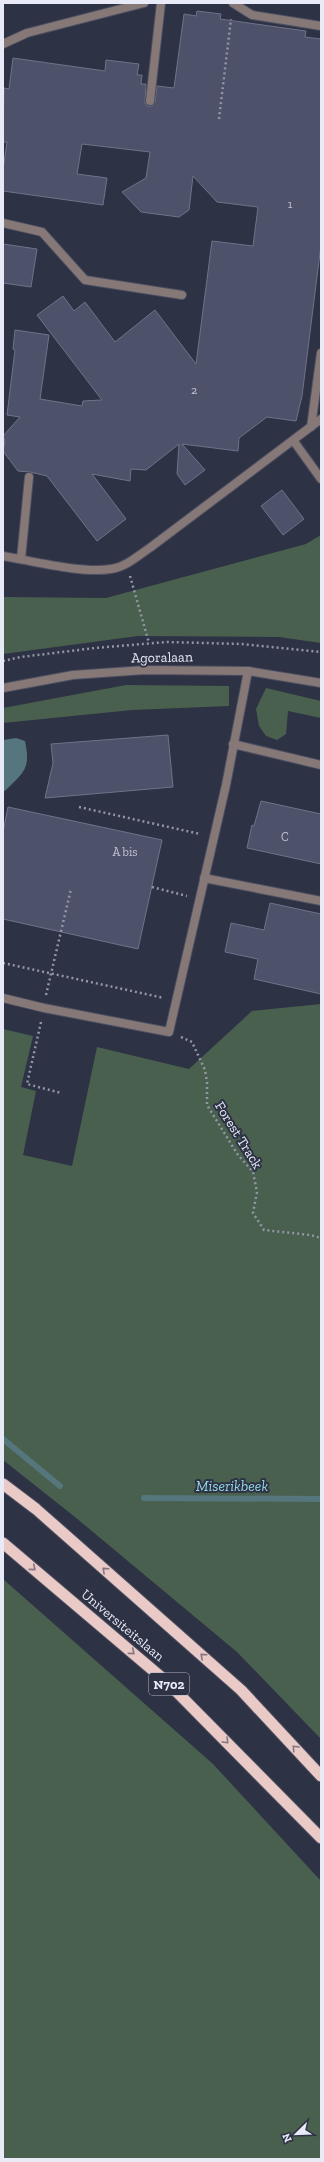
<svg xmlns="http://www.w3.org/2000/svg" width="324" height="2162" font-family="'Zilla Slab',serif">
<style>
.green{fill:#49604f}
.water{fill:#54767c}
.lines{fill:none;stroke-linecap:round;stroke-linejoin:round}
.stream{stroke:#54767c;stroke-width:6}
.building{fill:#4d516a;stroke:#6f738a}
.service-casing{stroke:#4c4f61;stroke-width:10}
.minor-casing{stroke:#4c4f61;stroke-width:10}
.trunk-casing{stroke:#4c4f61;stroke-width:13}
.path{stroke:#9396a5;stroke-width:2.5;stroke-dasharray:2 3;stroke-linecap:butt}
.service{stroke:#867877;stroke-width:8}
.minor{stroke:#867877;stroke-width:8}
.trunk{stroke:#eacac7;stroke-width:11}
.oneway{stroke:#837680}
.labels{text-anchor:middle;stroke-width:4;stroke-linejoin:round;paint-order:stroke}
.number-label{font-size:12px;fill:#c1c4d4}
.shield{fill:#2e3245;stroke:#b0b3c2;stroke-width:1}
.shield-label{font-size:13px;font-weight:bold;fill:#e8eaf7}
.street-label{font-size:14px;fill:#e8eaf7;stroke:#2e3245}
.water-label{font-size:15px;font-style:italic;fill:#93d7e3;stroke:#2e3245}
</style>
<rect width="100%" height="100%" fill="#2e3245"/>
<path class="green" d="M321,535V643L279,637L138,636L3,654V597L106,598L306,544Z
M126,685L229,686V706L132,710L3,723V708Z
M266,688L321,701V718L288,711L286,734L277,740L266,736L259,726L256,709Z
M321,1004V1739L237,1652L75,1517L3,1460V1029L33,1036L21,1087L36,1091L23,1155L72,1166L97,1047L189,1069L252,1011Z
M3,1579L213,1764L321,1881V2159H3Z"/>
<path class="water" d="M16,738L25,741C31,769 24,772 5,791L3,790V740Z"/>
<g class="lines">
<path class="stream" d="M3,1439L60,1486
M144,1498L321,1499"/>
</g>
<path class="building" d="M197,11L221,14L220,19L306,31L305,37L321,39V245L302,396L296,421L267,417L239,438L238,451L182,444L205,470L185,485L177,474L179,444L146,470L131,469L130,481L92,474L126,519L97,541L47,476L30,472L18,471L3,451L5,441L3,436L20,417L7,415L15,350L13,349L15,330L49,335L40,399L82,406L83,401L102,400L37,315L63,296L74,311L85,302L115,342L155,310L196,364L212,241L253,246L258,207L217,202L193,176L189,210L179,217L141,212L122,192L146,178L150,152L82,144L77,174L107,178L103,205L3,191V170L7,142H3L4,88L9,89L13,58L105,71L106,60L139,64L137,75H142L141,84H146L145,103L147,106H152L155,102L157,86L174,88L184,14L196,16Z
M3,244L37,249L31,287L3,283Z
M282,490L304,519L283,535L261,506Z
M168,735L173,787L45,798L53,763L51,744Z
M261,801L321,814V864L247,848L252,825L254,826Z
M8,807L162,840L138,949L3,919V832Z
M270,903L321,914V994L254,979L258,959L225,952L231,923L264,930Z"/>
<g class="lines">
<g class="service-casing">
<path id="service" d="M233,3L252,15L321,26
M3,44L27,33L144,3
M150,101L161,3
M3,223L42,232L85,280L182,295
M311,427L321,353
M293,440L321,479
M3,556C33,561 82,574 111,569C126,567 139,555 151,547L321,419
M21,559L29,477
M233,744L321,765
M204,878L321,901
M3,998L44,1008L169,1032L226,785L248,671"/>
</g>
<g class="minor-casing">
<path id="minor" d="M3,688L73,675L145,670L248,671L321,683"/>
</g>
<g class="trunk-casing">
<path id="trunk" d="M3,1484L36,1509L241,1690L321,1776
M3,1543L168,1683L321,1838"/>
</g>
<path class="path" d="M219,119L231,19
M130,576L149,643
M3,661L21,657L95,648L167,642L242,644L321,652
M79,807L200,834
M152,887L187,896
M3,963L164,998
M46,995L71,889
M41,1022L27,1084L61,1093
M181,1037L192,1042L205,1070L207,1082V1105L238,1155L253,1172L257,1192L253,1213L264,1230L310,1235L321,1238"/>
<use href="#service" class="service"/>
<use href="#minor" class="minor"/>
<use href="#trunk" class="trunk"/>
</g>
<defs><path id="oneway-chevron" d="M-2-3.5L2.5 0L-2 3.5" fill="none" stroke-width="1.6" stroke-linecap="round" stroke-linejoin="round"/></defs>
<g class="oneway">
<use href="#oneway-chevron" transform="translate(33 1568) rotate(40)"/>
<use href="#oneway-chevron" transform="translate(105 1570) rotate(-138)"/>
<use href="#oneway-chevron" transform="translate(132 1652) rotate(40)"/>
<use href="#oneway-chevron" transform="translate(203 1656) rotate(-138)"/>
<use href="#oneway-chevron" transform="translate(226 1741) rotate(45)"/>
<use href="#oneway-chevron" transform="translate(295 1748) rotate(-133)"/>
</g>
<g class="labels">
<g class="number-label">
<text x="290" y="208">1</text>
<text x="194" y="394">2</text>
<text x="285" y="841">C</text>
<text x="125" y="856">A bis</text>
</g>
<rect class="shield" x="149" y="1673" width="40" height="22" rx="3"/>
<g class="shield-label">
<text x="169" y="1689">N702</text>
</g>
<g class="street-label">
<text transform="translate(162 657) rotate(-1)" y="5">Agoralaan</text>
<text transform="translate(239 1135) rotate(58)" y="5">Forest Track</text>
<text transform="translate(123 1625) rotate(40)" y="5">Universiteitslaan</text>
</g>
<g class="water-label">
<text x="232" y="1491">Miserikbeek</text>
</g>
</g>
<rect width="324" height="2162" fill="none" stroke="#e8eaf7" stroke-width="8"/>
<g transform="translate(296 2134) rotate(247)" stroke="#2e3245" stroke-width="3" paint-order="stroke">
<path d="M0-3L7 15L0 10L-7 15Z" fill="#e8eaf7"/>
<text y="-6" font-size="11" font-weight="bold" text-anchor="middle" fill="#e8eaf7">N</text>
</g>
</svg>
